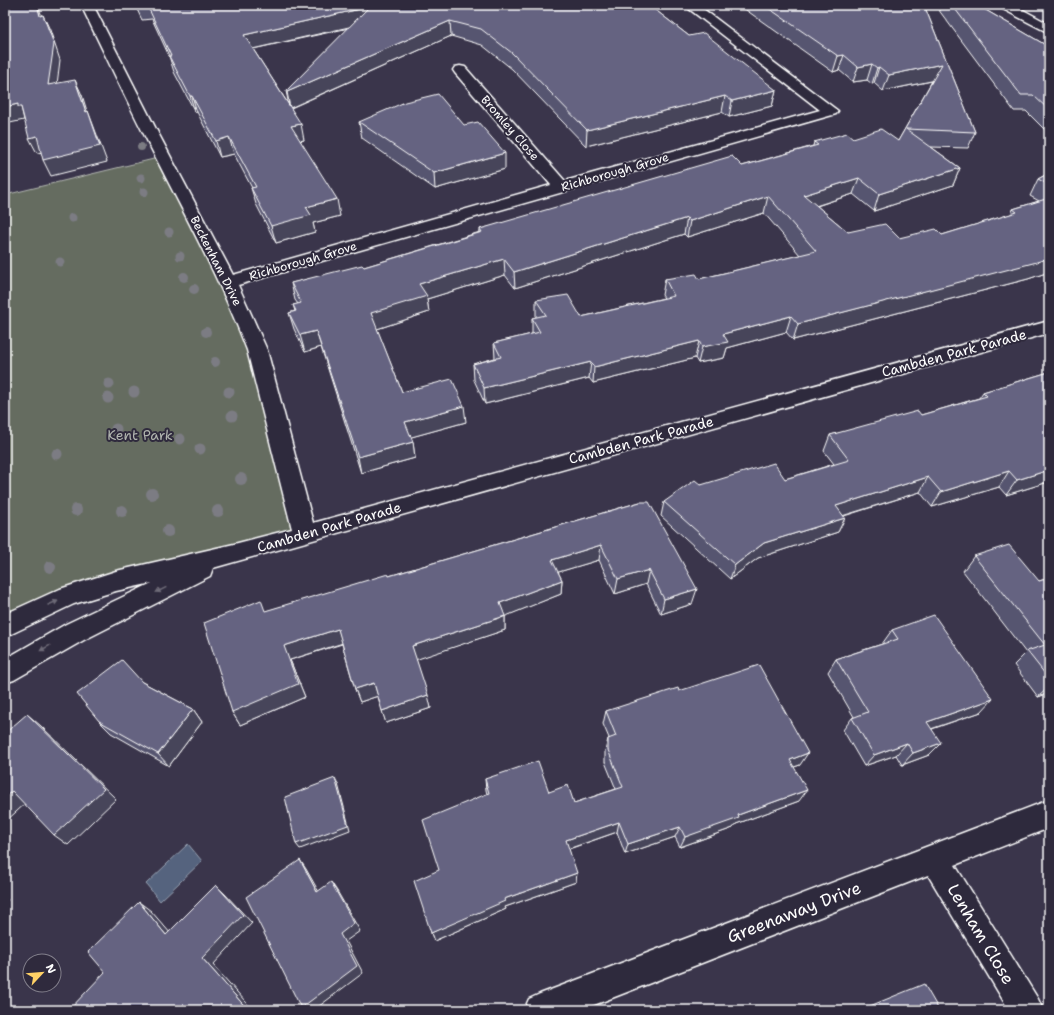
<svg xmlns="http://www.w3.org/2000/svg" width="1054" height="1015" font-family="'Shantell Sans',sans-serif">
<style>
.green{fill:#656c60;stroke:#b2b6b0}
.water{fill:#54647e;stroke:#98a2b2}
.lines{fill:none;stroke-linecap:round;stroke-linejoin:round}
.minor-casing{stroke:#fff;stroke-width:3}
.minor{fill:#2f2a3d;fill-rule:evenodd}
.tree{fill:#7c7c83}
.wall{fill:#57556f;stroke:#fff;fill-rule:evenodd}
.shaded-wall{fill:#47455a;stroke:#fff}
.building{fill:#656381;stroke:#fff}
.oneway{fill:#6d6a77}
.labels{text-anchor:middle;stroke-width:4;stroke-linejoin:round;paint-order:stroke}
.far-street-label{font-size:12px;fill:#fff;stroke:#2f2a3d}
.street-label{font-size:14px;fill:#fff;stroke:#2f2a3d}
.park-label{font-size:14px;fill:#b2b6b0;stroke:#2f2a3d}
.near-street-label{font-size:17px;fill:#fff;stroke:#2f2a3d}
</style>
<rect width="100%" height="100%" fill="#3a354b"/>
<filter id="ink" filterUnits="userSpaceOnUse"><feTurbulence type="fractalNoise" baseFrequency=".025" numOctaves="2"/><feDisplacementMap in="SourceGraphic" scale="8" xChannelSelector="R" yChannelSelector="G"/><feConvolveMatrix kernelMatrix="1 2 1 2 8 2 1 2 1" color-interpolation-filters="sRGB"/></filter>
<g filter="url(#ink)">
<path class="green" d="M162,157L228,282L304,533L5,626V195Z"/>
<path class="water" d="M188,844L202,861L160,901L146,884Z"/>
<g class="lines">
<g class="minor-casing">
<path id="minor" d="M81,5H93L157,131L233,275L551,185L455,73L453,70L455,67L460,66L465,67L565,181L820,110L684,5H698L838,111L836,114L238,285L267,350L313,523L1049,321V333L213,568L210,576L84,640L14,680L5,683V659L66,624L152,583L116,591L74,604L5,637V614L60,589L116,571L234,544L292,529L247,350C222,284 188,221 156,158C130,108 106,56 81,5Z
M999,5H1014L1049,24V33L1001,8Z
M1049,800V828L955,865L1038,999L1043,1010H1009L928,875L581,1010H524L529,999L540,994Z"/>
</g>
<use href="#minor" class="minor"/>
</g>
<g class="tree">
<circle cx="141" cy="147" r="4"/>
<circle cx="141" cy="178" r="4.5"/>
<circle cx="144" cy="192" r="4.5"/>
<circle cx="72" cy="218" r="4.5"/>
<circle cx="169" cy="232" r="4.5"/>
<circle cx="180" cy="256" r="4.5"/>
<circle cx="60" cy="262" r="4.5"/>
<circle cx="184" cy="277" r="5"/>
<circle cx="194" cy="289" r="5"/>
<circle cx="206" cy="332" r="5"/>
<circle cx="215" cy="362" r="5"/>
<circle cx="109" cy="384" r="5.5"/>
<circle cx="134" cy="392" r="5.5"/>
<circle cx="229" cy="392" r="5.5"/>
<circle cx="108" cy="398" r="5.5"/>
<circle cx="232" cy="416" r="5.5"/>
<circle cx="116" cy="429" r="5.5"/>
<circle cx="180" cy="439" r="5.5"/>
<circle cx="200" cy="449" r="5.5"/>
<circle cx="57" cy="454" r="5.5"/>
<circle cx="241" cy="479" r="6"/>
<circle cx="152" cy="494" r="6"/>
<circle cx="76" cy="510" r="6"/>
<circle cx="122" cy="511" r="6"/>
<circle cx="218" cy="511" r="6"/>
<circle cx="168" cy="531" r="6"/>
<circle cx="50" cy="567" r="6"/>
</g>
<path class="wall" d="M135,5H649L689,36L776,90L772,106L729,117L722,112L586,146L512,69L482,45L451,36L291,108L304,140L300,141L340,216L313,223L315,232L276,243L256,204L251,188H252L234,154L220,157L197,112H195L174,72L169,56L152,19L142,20ZM349,28L286,91L289,105L253,49Z
M739,5H924L975,132L968,148L931,147L960,168L953,185L874,211L853,194L817,206L848,232L899,238L942,235L1011,214L1013,209L1039,201L1030,196L1038,179L1049,173V272L1028,279L793,340L786,332L727,348L724,358L698,363L695,358L593,383L589,378L485,404L474,380L473,364L495,358L494,343L532,334V318L536,317V300L581,317L664,298L662,295L665,279H699L800,255L764,213L687,237L684,234L515,288L505,275L427,299L429,312L377,329L402,392L466,422L411,437L413,442L415,458L361,473L321,347L305,352L294,329L289,313L295,311L293,305L298,304L295,300L291,283L364,267L480,232V229L742,166L813,146L814,142L853,138L898,141L932,81L883,91L874,83L872,84L867,80L853,82L839,70L833,72Z
M935,5H977L1049,47V134L1026,111H1014Z
M359,122L464,125L505,169L435,189L362,138Z
M1049,372V487L1045,483L1006,495L999,487L932,507L920,492L844,516L845,518L838,532L758,558L730,579L661,516L664,502L701,485L785,479L834,464L824,451L830,435L921,415L979,398L983,392Z
M640,502L692,604L661,614L646,584L615,594L599,560L558,572L562,580L561,594L505,616V630L416,659L431,708L386,723L378,696L360,702L355,689L342,644L290,660L305,697L240,725L232,712L266,611L389,576Z
M974,556L1039,581L1049,578V693L1038,697L1014,665L1026,653L963,571Z
M892,630L981,712L932,729L929,755L902,765L896,755L864,766L843,730L852,718L854,717L828,672L836,659L882,644Z
M142,682L193,709L202,722L169,766L111,733L99,721Z
M679,691L800,765L794,767L799,801L736,824L733,828L680,847L675,837L625,854L617,832L569,849L576,882L505,907L506,909L434,941L431,933L487,794L486,790L485,779L549,792L574,803L616,789L605,762V751L608,739L609,738L603,724L606,711Z"/>
<path class="shaded-wall" d="M37,5H38L47,31L40,16Z
M369,7L371,22L248,50L244,35Z
M43,15L50,30L60,60L55,101L48,85Z
M450,21L451,36L290,108L287,92Z
M844,55L839,70L833,72L838,56Z
M872,64L867,80L853,82L858,67Z
M942,64L936,80L883,91L889,75Z
M879,67L874,83L872,84L877,68Z
M75,80L82,95L92,127L86,112Z
M776,90L772,106L729,117L732,101Z
M190,96H192L197,112H195Z
M725,96L722,112L586,146L587,130Z
M18,104L21,107L24,120L5,124V107Z
M88,111L94,127L107,162L51,176L43,160Z
M301,124L304,140L294,142L291,126Z
M37,136L44,152L37,153L29,138Z
M229,137L234,154L220,157L216,141Z
M505,153V169L435,189L434,173Z
M960,168L953,185L874,211L879,194Z
M859,178L853,194L800,211L804,195Z
M768,196L764,213L687,237L690,221Z
M337,199L340,216L313,223L315,232L276,243L271,226L306,207Z
M687,218L684,234L515,288L514,272Z
M1049,258V272L1028,279L793,340L798,324Z
M504,259L505,275L427,299L429,312L374,330L371,313L419,284Z
M791,316L786,332L727,348L724,358L698,363L702,347L723,334Z
M316,331L321,347L305,352L300,335Z
M699,341L695,358L593,383L594,367Z
M591,362L589,378L485,404L484,388Z
M464,406L466,422L408,438L405,422Z
M413,442L415,458L361,473L358,457Z
M1049,470V478L1045,483L1006,495L1017,480Z
M1009,471L999,487L932,507L941,492Z
M928,477L920,492L829,520L836,506Z
M845,518L838,532L758,558L730,579L735,565L764,543Z
M601,545L599,560L552,574V560Z
M649,570L646,584L615,594L618,579Z
M562,580L561,594L501,618L500,603Z
M697,589L692,604L661,614L664,599Z
M505,616V630L415,660L412,646Z
M338,629L343,643L290,660L305,697L240,725L232,712L284,646Z
M374,683L378,696L360,702L355,689Z
M1049,687V693L1038,697Z
M428,695L431,708L386,723L382,711Z
M993,699L981,712L916,734L927,722Z
M193,709L202,722L169,766L158,754Z
M27,714L41,726L116,799L68,845L54,835Z
M907,743L896,755L864,766L874,755Z
M941,743L929,755L902,765L913,753Z
M808,753L800,765L782,771L790,760Z
M335,778L338,784L350,830L300,849L296,844Z
M807,790L799,801L736,824L733,828L680,847L685,837L738,815Z
M12,791L27,802L5,822V797Z
M619,822L617,832L565,850L566,840Z
M680,827L675,837L625,854L628,844Z
M300,860L306,869L324,901L317,892Z
M577,873L576,882L505,907L506,909L434,941L431,933L504,899Z
M331,882L337,891L360,931L346,941L363,973L314,1010H304L301,1008L340,934Z
M216,885L225,894L252,923L213,965L253,1010H248L202,958Z
M5,897L8,900L5,902Z
M139,902L151,911L178,942L166,935Z"/>
<path class="building" d="M5,5H37L40,16L43,15L54,44L48,85L75,80L86,112L88,111L100,146L43,160L37,136L29,138L21,107H18V104L5,107Z
M147,5H649L689,36L704,33L776,90L732,101L725,96L587,130L512,53L481,29L450,21L287,92L286,91L369,7L244,35L301,124L291,126L337,199L306,207L311,215L271,226L251,188L256,187L229,137L216,141L192,96H190L169,56H171Z
M764,5H924L975,132L906,129L960,168L879,194L859,178L804,195L848,232L885,224L899,238L936,229L942,235L1017,212L1013,209L1049,198V258L1037,262L798,324L791,316L723,334L728,342L702,347L699,341L594,367L591,362L484,388L473,364L501,357L494,343L540,332L532,318L546,315L536,300L568,295L581,317L674,296L665,279L696,274L699,279L816,251L768,196L690,221L687,218L514,272L504,259L419,284L427,296L371,313L402,392L452,379L464,406L405,422L413,442L358,457L316,331L300,335L289,313L296,311L293,305L301,303L291,283L362,265L364,267L482,232L480,229L732,156L742,166L818,145L814,142L847,133L853,138L881,129L898,141L942,64L889,75L879,67L877,68L872,64L858,67L844,55L838,56Z
M952,5H977L1049,47V110L1033,95H1021Z
M438,94L464,125L478,122L505,153L434,173L359,122L405,102Z
M1049,173V185L1038,179Z
M1049,372V470L1017,480L1009,471L941,492L928,477L836,506L845,518L764,543L735,565L664,502L695,480L701,485L774,463L785,479L849,460L830,435L918,411L921,415L987,396L983,392Z
M640,502H649L697,589L664,599L649,570L618,579L601,545L552,560L562,580L500,603L505,616L412,646L428,695L382,711L374,683L355,689L338,629L284,646L298,684L232,712L204,623L261,600L265,611L388,574L389,576Z
M1009,545L1039,581L1049,578V679L1027,651L1045,645L974,556Z
M934,615L993,699L927,722L941,743L913,753L907,743L874,755L852,718L868,712L836,659L898,639L892,630Z
M122,660L142,682L193,709L158,754L99,721L77,694Z
M759,665L808,753L790,760L807,790L738,815L739,818L685,837L680,827L628,844L619,822L566,840L577,873L504,899L505,901L431,933L414,881L439,870L423,820L489,793L485,779L538,761L549,792L568,785L574,803L623,787L608,750V739L616,736L606,711L678,688L679,691Z
M27,714L104,789L54,835L12,791L5,797V733Z
M335,778L348,825L296,844L285,797Z
M300,860L317,892L331,882L354,923L340,934L357,966L301,1008L246,897Z
M216,885L243,915L202,958L248,1010H69L105,972L88,952L139,902L166,935Z
M924,984L939,1010H860Z"/>
<defs><path id="oneway-solid" d="M-6-.8H1V-3.2L6.5 0L1 3.2V.8H-6Z"/></defs>
<g class="oneway">
<use href="#oneway-solid" transform="translate(161 590) rotate(154)"/>
<use href="#oneway-solid" transform="translate(53 603) rotate(-23)"/>
<use href="#oneway-solid" transform="translate(45 648) rotate(151)"/>
</g>
</g>
<g class="labels">
<g class="far-street-label">
<text transform="translate(510 128) rotate(49)" y="4">Bromley Close</text>
<text transform="translate(615 172) rotate(-16)" y="4">Richborough Grove</text>
<text transform="translate(216 261) rotate(63)" y="4">Beckenham Drive</text>
<text transform="translate(303 261) rotate(-16)" y="4">Richborough Grove</text>
</g>
<g class="street-label">
<text transform="translate(954 353) rotate(-15)" y="5">Cambden Park Parade</text>
<text transform="translate(641 440) rotate(-15)" y="5">Cambden Park Parade</text>
<text transform="translate(329 527) rotate(-16)" y="5">Cambden Park Parade</text>
</g>
<g class="park-label">
<text x="140" y="440">Kent Park</text>
</g>
<g class="near-street-label">
<text transform="translate(794 912) rotate(-21)" y="6">Greenaway Drive</text>
<text transform="translate(981 934) rotate(59)" y="6">Lenham Close</text>
</g>
</g>
<rect width="1054" height="1015" fill="none" stroke="#2f2a3d" stroke-width="20"/>
<rect x="10" y="10" width="1034" height="995" fill="none" stroke="#fff" stroke-width="1.5" filter="url(#ink)"/>
<g transform="translate(42 973) rotate(64)"><circle r="19" fill="#2f2a3d" stroke="#827f8b"/>
<path d="M0-3L7 15L0 10L-7 15Z" fill="#ffd166"/>
<text y="-6" font-size="11" font-weight="bold" text-anchor="middle" fill="#ffffff">N</text>
</g>
</svg>
